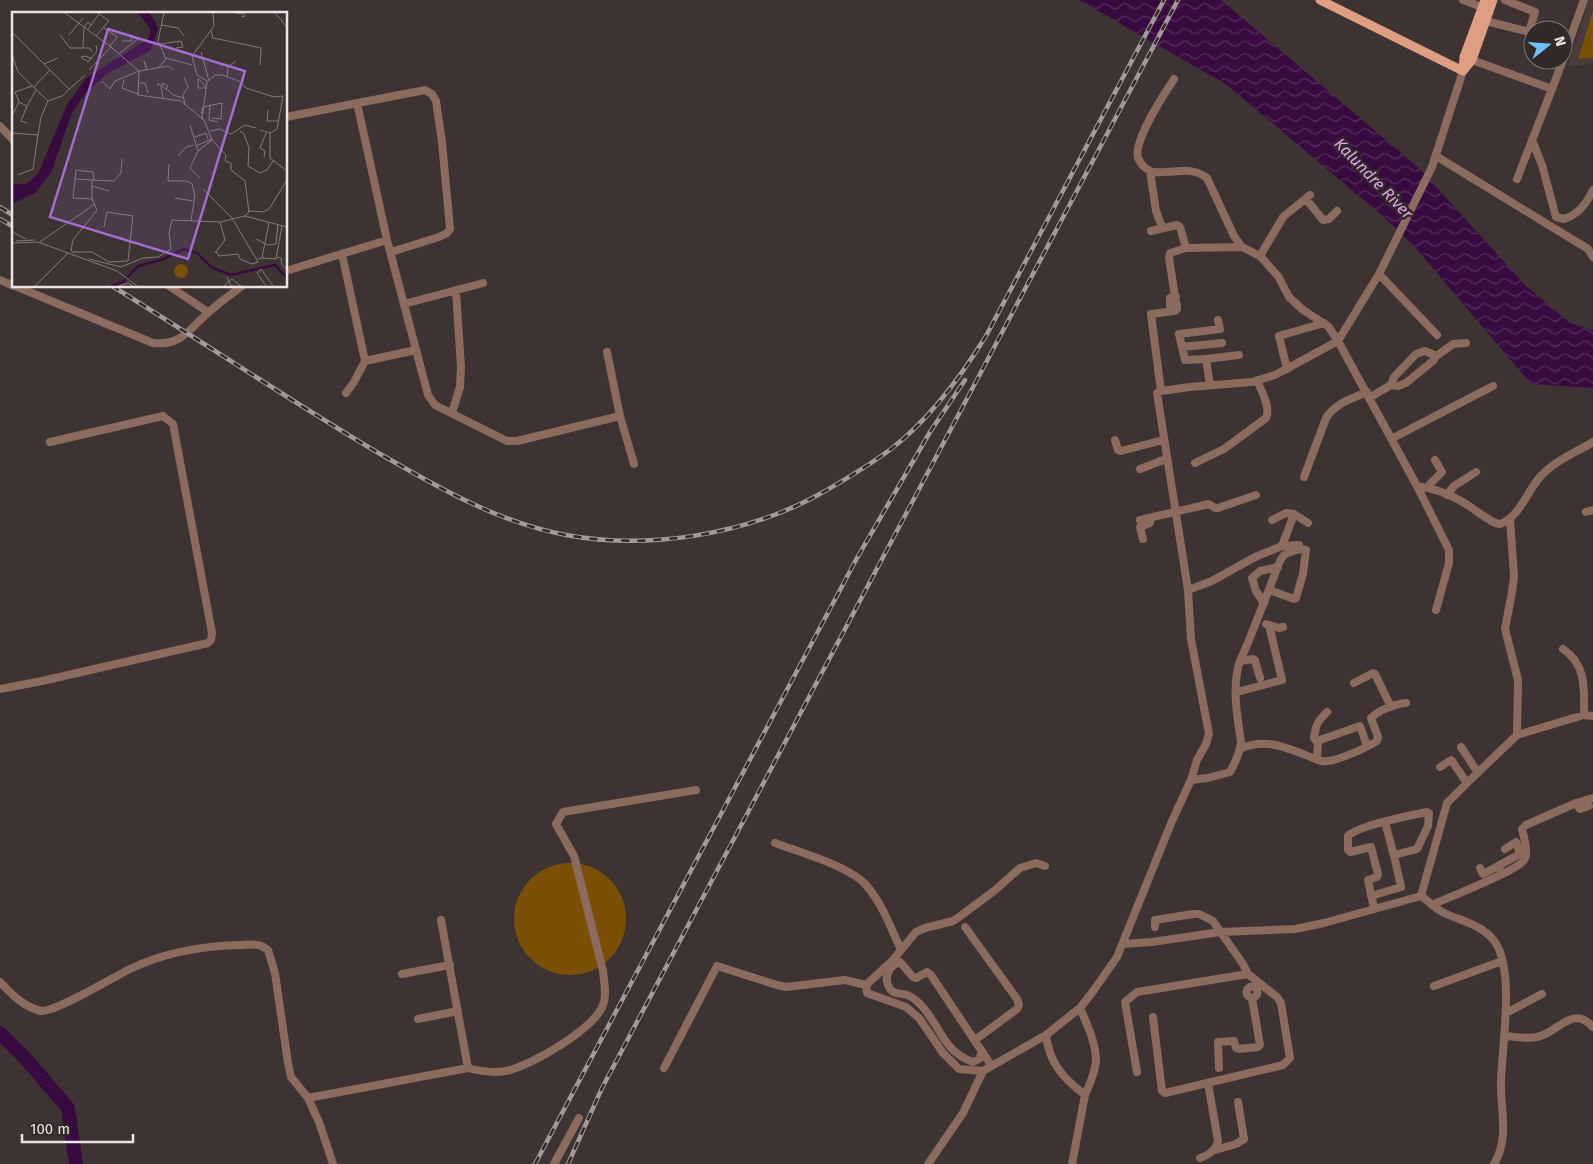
<svg xmlns="http://www.w3.org/2000/svg" width="1593" height="1164" font-family="'Fira Sans',sans-serif">
<style>
.built{fill:#4b3b3b}
.park{fill:#7a5006}
.water{fill:url(#water-waves)}
.lines{fill:none;stroke-linecap:round;stroke-linejoin:round}
.river{stroke:#380b40;stroke-width:14}
.minor{stroke:#8a6b5d;stroke-width:8}
.major{stroke:#de9e81;stroke-width:9}
.rail-casing{stroke:#a29a9a;stroke-width:4.5}
.rail{stroke:#322929;stroke-width:2.5;stroke-dasharray:8;stroke-linecap:butt}
.labels{text-anchor:middle;stroke-width:5;stroke-linejoin:round;paint-order:stroke}
.water-label{font-size:16px;font-style:italic;fill:#e5a2f1;stroke:#322929}
.inset-river{fill:none;stroke:#380b40;stroke-width:2.5}
.inset-road{fill:none;stroke:#837a7a;stroke-width:1}
.view{fill:#a26dcc;fill-opacity:0.15;stroke:#a26dcc;stroke-width:2.5}
.inset-edge{fill:none;stroke:#ebe5e5;stroke-width:2.5}
</style>
<defs>
<pattern id="water-waves" width="16" height="10" patternUnits="userSpaceOnUse" patternTransform="scale(1.25)"><rect width="16" height="10" fill="#380b40"/><path d="M0 5q4-4 8 0t8 0" fill="none" stroke="#552e5b"/></pattern>
</defs>
<rect width="100%" height="100%" fill="#3d3333"/>
<path class="built" d="M1589,0H1593V64L1568,66Z"/>
<path class="park" d="M1593,11V58L1578,59Z
M514 919a56 56 0 1 1 112 0a56 56 0 1 1-112 0Z"/>
<path class="water" d="M1079,0H1221L1420,169L1525,285L1570,323L1593,330V388L1531,384L1414,246L1385,218L1227,85Z"/>
<g class="lines">
<path class="river" d="M0,1033L26,1059L68,1108L76,1164"/>
<path class="minor" d="M1463,0L1482,7
M1486,21L1529,32L1535,12L1505,0
M1563,59L1584,0
M1472,60L1552,89L1563,60
M1174,79C1164,94 1133,142 1138,158C1138,159 1142,164 1142,165C1146,169 1150,172 1155,172C1174,174 1190,165 1207,178L1234,236L1242,247L1260,256L1278,276L1289,297L1303,310L1328,326L1338,341L1417,486L1449,550V563L1436,610
M357,103L387,240
M286,117L425,90L432,94L436,101L442,142L450,229L447,233L439,237L391,252
M0,126L14,141
M1532,140L1542,165L1556,217L1564,219C1579,214 1586,204 1593,190
M1436,156L1588,249L1593,257
M1150,171L1156,211L1162,227
M1517,179L1552,89
M1306,199L1323,220L1329,219L1337,211
M1151,231L1177,225L1180,227L1186,248
M342,254L365,361L354,382L346,393
M1260,256L1283,217L1310,195
M286,271L387,240L428,395L435,405L507,441H517L620,416
M1379,274L1437,335
M0,280L14,286
M15,286L153,343C182,346 189,329 208,313C218,303 230,295 242,286
M169,286L208,312
M1176,297L1170,298V305H1177
M404,304L483,283
M1182,347L1222,343
M607,352L620,416L634,464
M1435,357L1453,344L1466,343
M1206,359L1185,360L1179,334L1220,329L1218,320
M365,361L416,350
M1287,369L1279,336L1324,323
M1210,385L1206,359L1239,355
M1161,391L1151,314L1175,311L1177,309L1169,258L1170,253L1186,248L1242,247
M1369,398L1391,385L1394,377L1416,354L1425,351L1434,355V360L1406,383L1398,386L1391,385
M452,413L460,387L461,367L456,291
M1391,439L1493,386
M1115,440L1118,450L1121,451L1163,440
M1195,463L1224,449L1266,418C1271,407 1261,391 1257,380
M1140,469L1166,459
M1304,477L1326,418C1336,403 1351,399 1367,392
M1417,486C1431,488 1447,493 1459,500C1470,505 1491,524 1500,524C1520,517 1527,491 1540,477C1554,461 1575,453 1593,442
M1428,488L1430,484L1442,472L1435,460
M1447,495L1454,486L1476,472
M1586,512L1593,510
M1294,514L1308,523
M1510,519L1514,576L1512,592L1505,629L1518,680L1517,735
M1140,520L1209,504L1215,508H1218L1256,495
M1143,539L1140,527L1150,523L1149,518
M1282,546L1299,545
M1188,590L1212,581L1255,557L1282,546L1294,514L1286,513L1272,520
M1264,603L1256,591L1252,578L1260,571L1278,567
M1266,624L1279,628L1283,627
M1563,649C1587,665 1584,690 1584,715
M1240,661L1253,659L1255,660L1260,678
M1354,683L1373,673L1375,674L1391,707
M0,689L42,681L208,643L211,640L212,633L173,424L163,416L50,442
M1237,692L1282,680L1269,625
M1317,741L1360,726L1367,746
M1461,747L1478,773
M1240,749C1262,738 1282,746 1303,754C1309,756 1316,760 1322,761C1334,763 1366,748 1377,741L1378,737L1371,718C1379,710 1395,704 1406,703
M1317,759L1318,743L1314,738C1316,724 1317,722 1327,712
M1440,767L1451,760L1452,761L1467,783
M1191,780L1208,778L1230,772C1235,763 1240,752 1241,742C1238,720 1233,695 1237,673C1238,662 1245,651 1249,640C1257,620 1265,600 1273,579C1276,572 1279,560 1284,555C1290,551 1300,548 1306,550L1303,574L1296,598L1294,599L1269,590
M1576,803L1580,809L1589,806
M1385,822L1394,856
M775,843C799,852 849,866 866,885C882,903 891,928 901,950
M1498,866L1520,854L1516,842L1505,849
M1480,868L1483,874L1498,866L1500,870
M1371,896L1401,887L1394,855L1417,849L1428,826L1429,813L1427,812C1411,815 1357,826 1348,836V850L1350,852L1371,847L1378,874L1377,877L1368,880L1374,908
M1421,896L1447,803L1467,783L1517,735L1584,715L1593,716
M1432,905C1447,898 1519,870 1524,860C1529,853 1524,838 1522,829L1526,825L1576,803L1593,798
M441,920L468,1068
M965,927L1017,999L1019,1005L1017,1009L975,1040
M1123,944L1152,942L1220,932L1295,929L1324,923L1421,896C1428,901 1435,908 1442,912C1460,921 1482,924 1495,942C1515,971 1502,1046 1501,1081C1500,1109 1510,1138 1494,1164
M402,974L450,965
M0,982C11,994 24,1007 41,1011C54,1013 114,977 130,969C163,953 203,946 239,945C245,945 252,944 258,945C261,945 265,948 268,950L275,973L288,1063L291,1077L308,1098L319,1122L333,1164
M1434,986L1502,961
M1246.5 992a5.5 5.5 0 1 1 11 0a5.5 5.5 0 1 1-11 0Z
M1080,1008C1087,1024 1096,1043 1096,1061C1095,1072 1090,1084 1085,1095
M1506,1013L1542,994
M1153,1017L1162,1091L1165,1093L1283,1065L1290,1058L1281,1003L1277,997L1248,974L1243,964L1213,921L1199,914H1193L1155,920V927
M418,1019L458,1011
M1046,1035C1049,1063 1064,1079 1085,1095L1072,1164
M1506,1036C1516,1037 1527,1039 1537,1037C1558,1033 1572,1004 1593,1027
M982,1052L979,1059L973,1062C942,1051 941,1026 920,1004C916,1000 913,997 907,995C902,993 894,995 890,989C883,978 888,966 900,962L913,977L916,978L927,972L931,975L991,1065
M664,1068L717,966L777,985L786,987L845,980L866,985
M1219,1068L1218,1042L1234,1041L1236,1048L1239,1049L1258,1047L1260,1045L1252,998
M983,1071L959,1069L943,1053L919,1018L906,1007L867,993L866,985L892,961L916,932L925,928L953,921L959,917L994,891L1020,868L1036,863L1045,866
M1137,1072L1125,1002L1137,992L1248,974
M308,1098L468,1068C479,1071 495,1073 506,1071C531,1066 594,1029 603,1005C607,995 604,981 603,971L574,856L556,824L563,812L696,790
M1215,1150L1236,1144L1244,1139L1238,1102
M1200,1158C1209,1155 1216,1150 1218,1141L1208,1083
M554,1164L579,1118
M928,1164L963,1113L983,1071L1046,1035L1080,1008L1094,990L1117,957L1172,821L1191,780L1197,760L1206,744L1209,734L1191,639L1188,590L1157,393L1161,391L1190,387L1252,382L1275,375L1338,341L1379,274L1432,167L1463,71"/>
<path class="major" d="M1320,0L1463,71
M1463,71L1472,60L1493,0
M1463,71L1464,57L1485,0"/>
<g class="rail-casing">
<path id="rail" d="M0,207L14,216
M0,219L14,227
M112,286C200,340 286,398 375,451C436,486 496,522 566,535C647,550 745,535 818,495C843,481 868,466 891,449C930,419 960,378 986,336L1164,0
M535,1164L857,558L930,432L965,380
M568,1164L602,1088L1178,0"/>
</g>
<use href="#rail" class="rail"/>
</g>
<g class="labels">
<g class="water-label">
<text transform="translate(1374 178) rotate(46)" y="6">Kalundre River</text>
</g>
</g>
<g transform="translate(12 12)">
<rect width="275" height="275" fill="#3d3333"/>
<path d="M162 259a7 7 0 1 1 14 0a7 7 0 1 1-14 0Z" fill="#7a5006"/>
<path d="M126,1H137L143,9L146,17L139,38L93,63L72,83L60,101L39,161L23,181L0,192V172H14L26,162L55,93L74,66L136,27L139,18Z" fill="#380b40"/>
<path class="inset-river" d="M99,274L111,270L126,254L152,247L172,237L185,241L199,255L219,263L263,253L275,266"/>
<path class="inset-road" d="M53,1L99,35M223,1L233,2L232,5L229,4M263,1L275,15M150,13L166,16L172,24M91,15L105,25L98,34M76,17L87,2M199,19L201,26L249,36L248,53M0,20L57,77M48,23L58,36H78L80,40M57,23L71,6M84,24L97,9L86,1M110,29H120L118,23M99,35L127,59L126,83L169,89L192,108L200,128L214,143L213,149L219,151V158L233,169L237,200M71,36L72,15L76,10L79,13M189,40L197,69M108,41L127,26L148,32L169,29L171,35L164,36M0,42L6,60L36,89L50,84L73,63M154,46L180,53M80,47L79,46L73,44L69,45L76,50L79,46L80,45L85,39L84,33M32,52L46,46M134,55L132,49L135,58M147,55L154,47L146,29L152,1M77,58L99,35M172,65L176,75L171,83L173,93M215,65L216,55L224,49M112,68L110,76L126,82M90,69L98,77L103,69L127,59L156,54L162,58M195,69L185,63L180,44L202,14L201,1M128,71H133L136,81M20,74L3,80L7,90L15,94L24,78M146,74V71L149,74L151,86M22,75L38,58M194,75L186,66V76H195M154,77L156,74L150,71V74L151,75L157,79L161,83L172,86M198,93L197,108L206,110M15,94L9,109L15,111M256,98L255,109H266M189,102L191,95L210,91L209,107L200,106M0,104L7,90M190,107L195,70L203,63H210L227,69L234,76L262,85L271,84L265,117L258,121M178,113L186,139L200,128M248,118L258,121V146L275,159M199,119L207,117L219,122L233,113L244,116M228,119L232,122L237,136L236,154L248,161L255,158L261,149M0,121L26,123L29,105L36,89M183,125L194,121L196,127M184,134L200,127M186,139L178,156L188,166M166,144L174,135L182,133M252,145L253,139L248,136L254,121M157,152L156,169H175L180,172L183,184L179,208M6,163L21,157L26,123M63,167L80,168M80,174L97,179M191,177L220,206L246,250L240,252L228,247L226,242L207,244L204,239M163,186L181,189M80,187L61,186L64,158L81,160L82,168M233,204L275,215M0,220L14,227M244,227L256,233L264,232L266,213M4,229L23,228M28,230L83,192M0,231L26,230L105,259L125,274M59,239L61,228L85,198L80,187V168L102,169L109,161L110,147M59,240H80L97,250L116,249L121,204L95,200L92,215M203,241L213,228L208,210M265,245L269,246L270,253L275,257M250,246L264,247L270,214M77,247L109,255L131,246L146,245L159,237L157,221L160,208L208,210L233,204L238,199L251,200L257,197L275,168M246,247L250,246L257,211M215,265L219,274H230M23,274L56,241M107,274L116,271L121,274M212,274L220,267L229,274M254,274L245,261L249,257L261,274"/>
<path class="view" d="M96,17L233,59L176,247L38,205Z"/>
<rect width="275" height="275" class="inset-edge"/>
</g>
<g transform="translate(1548 45) rotate(73)"><circle r="24" fill="#322929" stroke="#7c7474"/>
<path d="M0-4L9 19L0 12L-9 19Z" fill="#6fc2f4"/>
<text y="-8" font-size="14" font-weight="bold" text-anchor="middle" fill="#ebe5e5">N</text>
</g>
<path d="M22 1134v8h111v-8" fill="none" stroke="#ebe5e5" stroke-width="2.5"/>
<text x="30" y="1134" font-size="15" fill="#ebe5e5" stroke="#322929" stroke-width="4" paint-order="stroke">100 m</text>
</svg>
